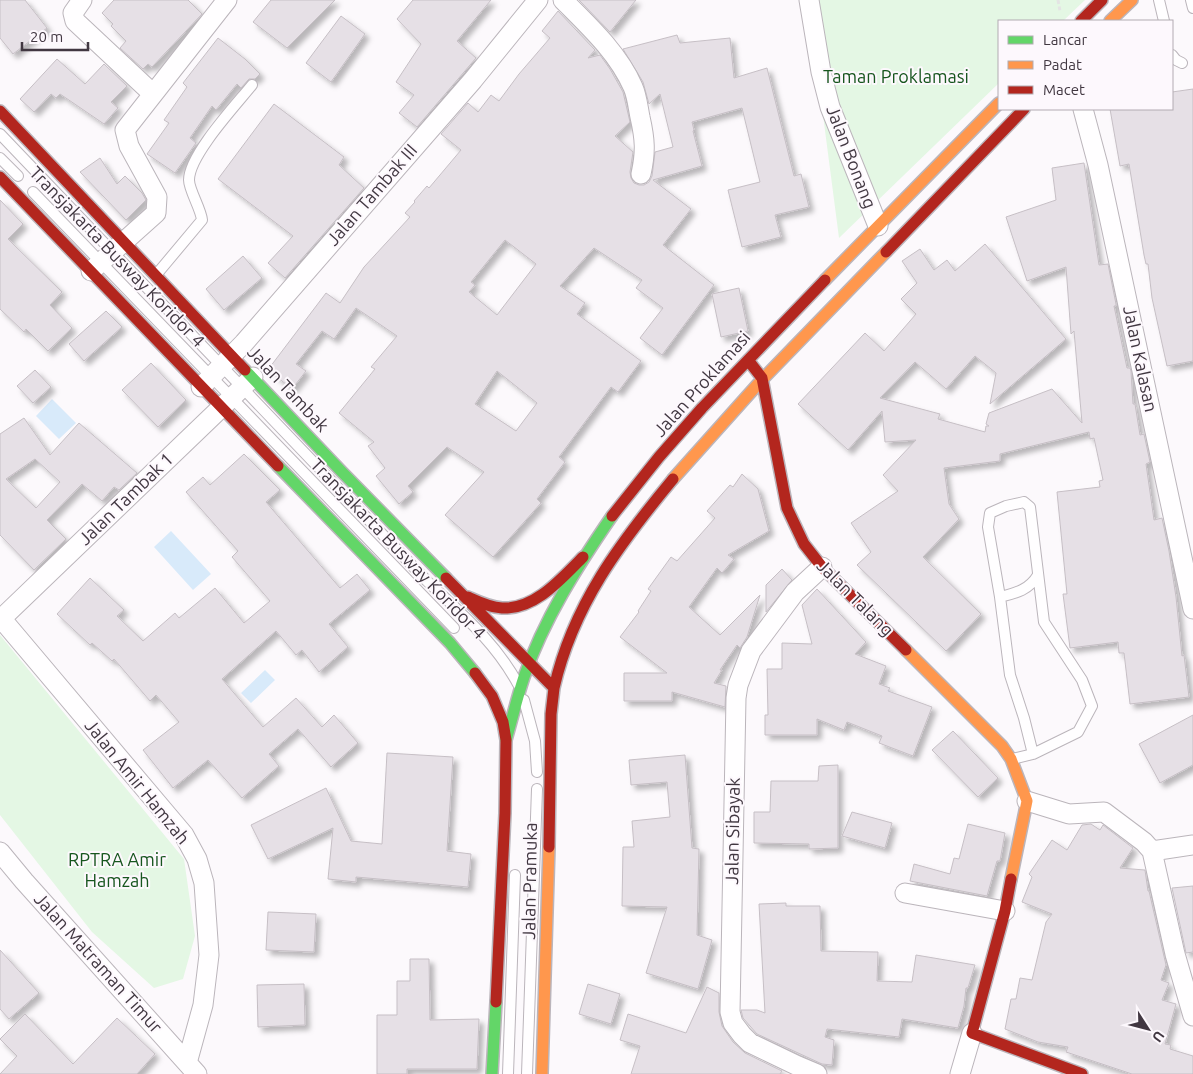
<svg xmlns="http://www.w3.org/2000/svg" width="1193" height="1074" font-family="Ubuntu,sans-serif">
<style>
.green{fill:#e4f7e4}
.water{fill:#d8eafa}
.building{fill:#e6e0e6;stroke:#c6bfc5;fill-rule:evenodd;filter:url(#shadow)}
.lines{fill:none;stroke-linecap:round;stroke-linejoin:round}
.lane-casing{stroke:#bbb5bb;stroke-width:12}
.street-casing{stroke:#bbb5bb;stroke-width:21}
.fast-casing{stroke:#bbb5bb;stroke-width:14}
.slow-casing{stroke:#bbb5bb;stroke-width:14}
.jam-casing{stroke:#bbb5bb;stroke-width:14}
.path{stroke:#e4e4e4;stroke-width:3;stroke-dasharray:4 2.5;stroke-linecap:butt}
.lane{stroke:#fffeff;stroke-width:10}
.street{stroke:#fffeff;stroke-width:19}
.fast{stroke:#63d668;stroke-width:11}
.slow{stroke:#ff974d;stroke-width:11}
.jam{stroke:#b3261e;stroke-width:11}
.labels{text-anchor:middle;stroke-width:4;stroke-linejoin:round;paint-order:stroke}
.park-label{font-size:18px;fill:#17561e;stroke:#fdf8fd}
.street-label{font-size:18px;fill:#413741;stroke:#fdf8fd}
</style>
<defs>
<filter id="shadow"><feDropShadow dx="4.5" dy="4.5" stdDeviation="2.5" flood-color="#0004"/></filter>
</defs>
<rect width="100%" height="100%" fill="#fcf9fc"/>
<path class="green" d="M808,0H1085L1063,21H999V83L839,238Z
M0,635L184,859L195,936L183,979L154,988L92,932L0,815Z"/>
<path class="water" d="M52,399L76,423L59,439L36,416Z
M171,531L211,574L193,590L154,547Z
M265,670L275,680L251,703L241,693Z"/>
<path class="building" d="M0,0H25L47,28L13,54L0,38Z
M114,0H188L202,14L152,67L148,64L143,69L120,48L126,41L111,26L113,24L102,13Z
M271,0H335L287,48L253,22Z
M413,0H491L457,41L476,58L417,127L399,113L414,95L396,82L421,44L397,19Z
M579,0H636L610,32Z
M558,11L595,50L588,58L600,55L610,69L623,92L630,122L615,136L633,152L630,172L631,178L634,183L639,185H644L649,182L652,176L655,152L673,147L660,94L649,104L643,82L623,49L677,35L680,43L730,38L734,78L767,68L794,176L801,174L809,207L775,215L781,237L742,247L728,190L760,182L742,108L692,122L694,130L693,131L702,166L653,180L691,209L663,245L714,285L662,355L640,338L663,308L636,288L642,280L594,248L560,286L585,303L577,314L641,361L618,392L611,387L559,457L565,462L537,499L541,503L493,557L445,515L484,472L447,447L408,486L413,492L399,504L376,476L385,468L368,446L374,442L339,413L375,369L371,367L397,336L356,308L334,339L322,331L296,364L306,371L292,389L272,373L274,370L270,367L326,293L340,303L364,267L410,217L405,213L415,202L414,201L427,186L429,188L461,150L441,134L468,103L478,112L491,95L499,101L519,74L550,38L542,31ZM505,240L536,264L497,315L469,292L475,285L471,282ZM497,371L537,403L516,431L475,404Z
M341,16L365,34L331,82L306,63Z
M218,38L245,59L260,74L255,79H249L241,88L237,84L216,110L212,106L190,138L196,143L175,173L147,154L169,123L164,120L187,87L183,83Z
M57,59L85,84L104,64L127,86L111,102L118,108L104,124L60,94L56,98L51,94L34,112L20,99Z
M1193,89V361L1167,366L1152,298L1148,264H1146L1144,255L1129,164L1120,166L1110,109H1172V92Z
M274,104L344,157L339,165L364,188L285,278L268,263L293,236L218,179Z
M100,158L117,184L125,176L142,193L146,200L126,220L80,172Z
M1084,163L1099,265L1108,264L1116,304V306H1114L1127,368H1130L1131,371L1133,404H1135L1140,435L1144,434L1150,462L1146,464L1154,520L1162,518L1169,551L1176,597L1182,656L1184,655L1189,697L1130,704L1124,653H1119L1118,642L1070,648L1063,594H1067L1057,492L1100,487L1099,481L1103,480L1094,438L1090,439L1089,432L1000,454V461L944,468L949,504L959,519L923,557L981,614L946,651L857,565L871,552L851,523L898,491L883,475L916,440L885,442L882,411L848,450L798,404L865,333L884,351L916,314L901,299L917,283L902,261L920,249L934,270L947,260L955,271L985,244L1066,339L990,404L996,373L975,356L946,389L915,362L880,398L940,414L938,419L985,432L986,426H989L986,424L989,413L1052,389L1082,423L1074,331L1071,334L1066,267L1027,281L1006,217L1056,200L1052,168Z
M0,200L23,224L8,239L62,292L50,305L72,328L48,351L26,329L24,332L0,309Z
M243,256L262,278L224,310L206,289Z
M739,288L748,331L721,337L712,294Z
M106,311L122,327L84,361L69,344Z
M151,363L186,400L158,427L122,390Z
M35,370L51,387L33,403L17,386Z
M24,418L50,455L79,423L137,473L119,490L114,487L102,501L82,484L47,520L66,539L34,570L0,535V434ZM35,459L60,482L36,508L6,479Z
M244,454L280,490L266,502L340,588L357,574L370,590L329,624L348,647L319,672L302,650L296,655L276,631L222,679L263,727L296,698L322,727L334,715L358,743L331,767L298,729L269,754L279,766L242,798L208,760L173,788L143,750L179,722L156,695L150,701L114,659L112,661L92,643L90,645L57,614L90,578L124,610L117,616L143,641L175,613L179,618L215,588L244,623L270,601L232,557L238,551L186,492L203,477L210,485Z
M742,474L758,489L769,531L728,555L734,559L722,573L717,568L689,607L720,635L760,595L747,637L740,648L737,645L720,670H722L714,683L726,686L725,707L672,692V701H624V673H667L620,637L639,612L638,611L651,591L648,589L671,557L677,561L715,518L707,511L730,485L733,487Z
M782,569L792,580L766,612V585Z
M817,589L866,642L855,654L886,666L879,684L890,688L888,691L932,707L913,756L879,743L882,736L847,722L844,730L817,719V735H765V715H768L767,669H782V643L812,644L802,605Z
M1193,715V765L1160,783L1139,744Z
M953,731L998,778L978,797L932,750Z
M387,753L453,757L447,851L471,854L468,887L356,877V882L328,879L333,828L268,859L251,825L326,788L351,841L382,844Z
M685,755L692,848L699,849L697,935L712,940L698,989L646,973L667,907L622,906L623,847H634L632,821L670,817L667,782L631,785L629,760Z
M838,765V848L809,849V844L754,843V812H770L771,781H818L819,766Z
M852,812L892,823L885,848L842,836Z
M968,824L1005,833L1000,861H997L987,896L910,881L914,864L950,874L954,858L959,859Z
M1091,824L1100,830L1103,825L1133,848L1120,868L1145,870L1148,891H1149L1166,965L1161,980L1169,983L1162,1000L1176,1004L1165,1044L1171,1045L1170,1049L1193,1056V1074H1132L1066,1052L1068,1047L1038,1042L1005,1029L1011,999H1016L1020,978L1032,980L1046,922L1052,914L1022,902L1032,877L1029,874L1052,840L1067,850L1082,825Z
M1193,886V952L1186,953L1172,888Z
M786,903V906H820L821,951L878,952L877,981L912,982L916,955L975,965L968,988H966L964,1006L958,1028L902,1019L899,1037L827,1029L825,1037L834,1040L832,1065L822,1064L757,1034L743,1018L741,1010H757L765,1013L759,904Z
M268,912L316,914L314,952L266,950Z
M0,950L39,993L9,1019L0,1009Z
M410,959H429L430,1020L479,1019L477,1069H407V1074H377V1015H397V981H410Z
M304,984L305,1025L258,1027L257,985Z
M588,984L620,994L611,1024L579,1014Z
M707,987L719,993V1012L722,1026L733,1042L745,1053L782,1071L780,1074H631L640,1046L620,1040L628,1014L686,1033Z
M25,1014L73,1064L117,1018L155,1054L137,1074H0L17,1056L0,1039Z"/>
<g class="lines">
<g class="lane-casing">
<path id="lane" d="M1159,0L1164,21
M1191,0L1193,8
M1172,55L1176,60L1182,63
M0,134L427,581C462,614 495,642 518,684
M0,158L18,176
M33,192L454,628
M156,275L202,220C201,209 189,190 189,180C189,155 236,105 252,85
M1000,597C1016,593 1029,590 1038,575
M524,700L535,741L537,772
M1012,759L1033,754L1078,732L1092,706L1082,680L1044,622L1030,507L1024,502L1006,506L990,513L988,527L1000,597L1010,675L1024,718L1033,754
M508,1074L515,875
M527,1074L537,789"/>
</g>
<g class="street-casing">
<path id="street" d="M82,0L73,13L75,21L153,94
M563,0C589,26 618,53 633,87C637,96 638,107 640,117C645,139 646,152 641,174
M809,0L821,72L830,107L878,226
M1083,109L1098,165L1193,609
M91,271L156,213L157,197L129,146L125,130L227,0
M201,387L244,343L473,80L538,0
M0,617L184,835L197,859L204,883L209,955L203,1005L187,1063
M0,620L253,377
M1027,801L1069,814L1104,812L1144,842L1152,851L1175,954L1193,1016
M1152,851L1193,845
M0,852L24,881L197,1074
M905,893L1005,911
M817,1074L798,1066L750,1043L742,1035L733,1023L730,1012L736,698L738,685L751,651L795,592L822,567
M960,1074L972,1033"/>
</g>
<g class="fast-casing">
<path id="fast" d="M245,370L342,472L446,578
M278,466L450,643L475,673
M506,740C512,719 517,698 524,677C544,619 577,567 612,516
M492,1074L496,1002"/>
</g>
<g class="slow-casing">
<path id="slow" d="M1110,21L1132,0
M825,280L999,103
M673,479L758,384L886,252
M906,650L1002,746L1011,759L1027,801L1011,879
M542,1074L549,847"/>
</g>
<g class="jam-casing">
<path id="jam" d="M1081,21L1102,0
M0,111L245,370
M0,177L278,466
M886,252L1024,109
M748,360L762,378L787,508L804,544L822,567L906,650
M612,516L659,457L702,408L825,280
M446,578L554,688L551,714L549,847
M468,597C479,602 489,607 502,608C535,610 562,578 583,557
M475,673L492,696L503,722L506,740L505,813L496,1002
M554,688C573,605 620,543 673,479
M1011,879L1005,911L972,1033L1082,1074"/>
</g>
<path class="path" d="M1058,0L1060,11"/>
<use href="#lane" class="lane"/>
<use href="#street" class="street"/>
<use href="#fast" class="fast"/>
<use href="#slow" class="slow"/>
<use href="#jam" class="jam"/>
</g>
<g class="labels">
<g class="park-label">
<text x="896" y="83">Taman Proklamasi</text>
<text x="117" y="866">RPTRA Amir<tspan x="117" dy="21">Hamzah</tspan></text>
</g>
<g class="street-label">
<text transform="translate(851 157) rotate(69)" y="6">Jalan Bonang</text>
<text transform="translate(372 195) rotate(-49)" y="6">Jalan Tambak III</text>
<text transform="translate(117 257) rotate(46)" y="6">Transjakarta Busway Koridor 4</text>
<text transform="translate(1140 359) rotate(78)" y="6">Jalan Kalasan</text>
<text transform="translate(702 384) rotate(-48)" y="6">Jalan Proklamasi</text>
<text transform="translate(288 389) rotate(47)" y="6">Jalan Tambak</text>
<text transform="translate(126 499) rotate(-44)" y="6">Jalan Tambak 1</text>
<text transform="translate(398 549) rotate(46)" y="6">Transjakarta Busway Koridor 4</text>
<text transform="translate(855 598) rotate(45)" y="6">Jalan Talang</text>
<text transform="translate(137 782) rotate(51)" y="6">Jalan Amir Hamzah</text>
<text transform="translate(733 831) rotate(-89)" y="6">Jalan Sibayak</text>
<text transform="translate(530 881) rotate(-89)" y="6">Jalan Pramuka</text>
<text transform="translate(98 963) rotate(48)" y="6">Jalan Matraman Timur</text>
</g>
</g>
<rect x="998" y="20" width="175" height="90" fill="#fdf8fd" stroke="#b2abb2"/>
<rect x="1008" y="36" width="25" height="8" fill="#63d668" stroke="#b2abb2"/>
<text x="1043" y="45" font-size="15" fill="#413741">Lancar</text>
<rect x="1008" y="61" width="25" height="8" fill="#ff974d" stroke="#b2abb2"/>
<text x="1043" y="70" font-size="15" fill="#413741">Padat</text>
<rect x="1008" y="86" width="25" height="8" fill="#b3261e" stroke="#b2abb2"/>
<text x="1043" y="95" font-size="15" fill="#413741">Macet</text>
<g transform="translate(1148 1029) rotate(126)" stroke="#fdf8fd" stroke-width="4" paint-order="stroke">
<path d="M0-4L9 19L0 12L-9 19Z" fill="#413741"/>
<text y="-8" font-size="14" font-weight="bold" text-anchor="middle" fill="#413741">U</text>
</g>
<path d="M22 42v8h66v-8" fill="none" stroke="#413741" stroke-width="2.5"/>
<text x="30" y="42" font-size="15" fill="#413741" stroke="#fdf8fd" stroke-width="4" paint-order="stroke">20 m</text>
</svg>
